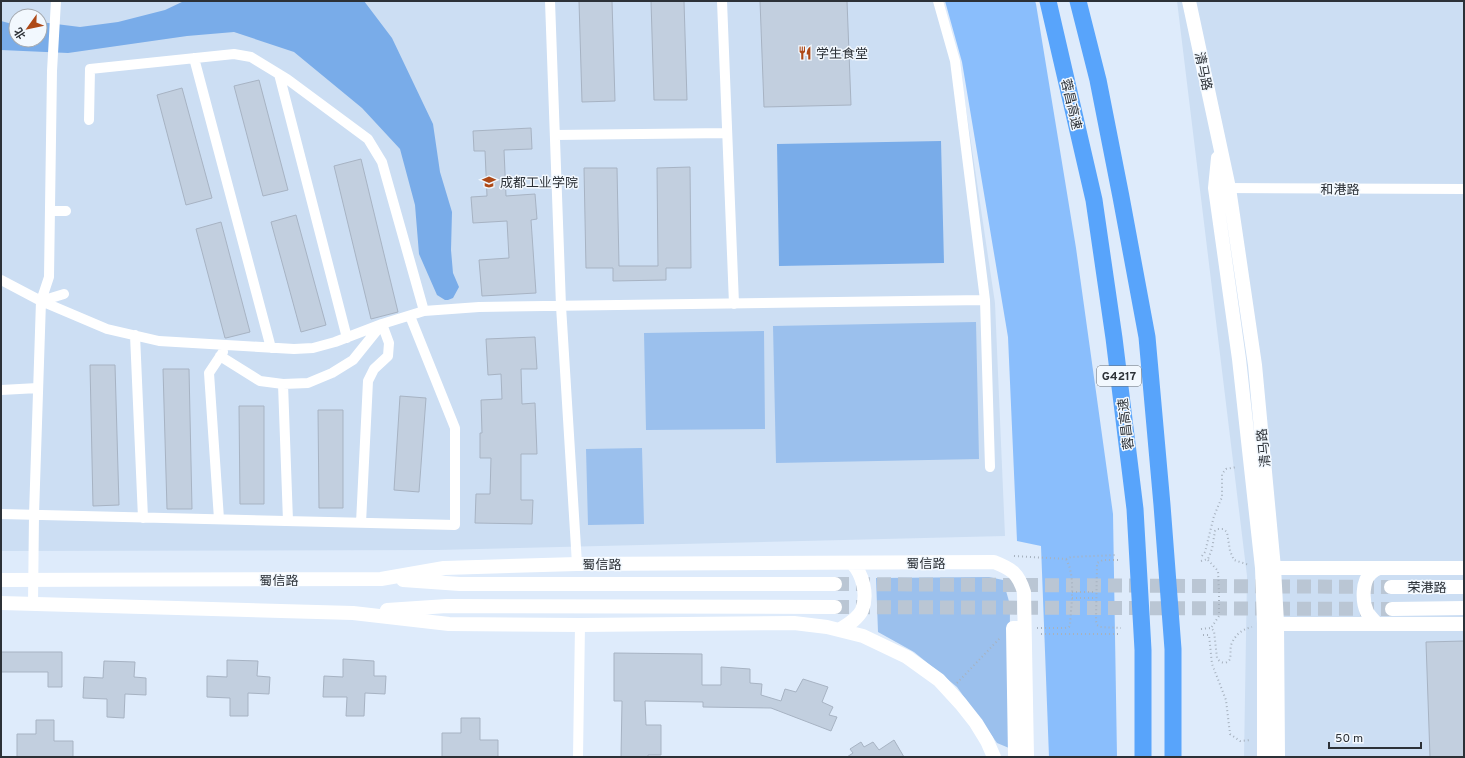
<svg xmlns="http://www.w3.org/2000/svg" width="1465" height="758" font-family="Overpass,'Noto Sans SC',sans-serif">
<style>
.built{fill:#ccdef3;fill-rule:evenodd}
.green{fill:#9bc0ed}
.forest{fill:#8abefc}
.water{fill:#79ace9}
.building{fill:#c2cfdf;stroke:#a7b3c3}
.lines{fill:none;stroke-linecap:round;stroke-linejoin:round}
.secondary-tunnel{stroke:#bac6d4;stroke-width:14;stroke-dasharray:14 7;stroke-linecap:butt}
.path{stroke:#a7b2bf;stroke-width:2;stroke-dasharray:1 3;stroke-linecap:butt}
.street{stroke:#fff;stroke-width:10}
.secondary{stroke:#fff;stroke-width:14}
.highway{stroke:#58a4fb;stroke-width:17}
.labels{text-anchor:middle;stroke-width:3;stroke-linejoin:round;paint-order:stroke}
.shield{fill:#f2f8fe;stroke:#676d73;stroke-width:1}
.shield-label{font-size:12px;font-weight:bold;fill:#2c3137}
.poi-label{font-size:13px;fill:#2c3137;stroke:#f2f8fe;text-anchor:start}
.street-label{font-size:13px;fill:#2c3137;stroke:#f2f8fe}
</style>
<rect width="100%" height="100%" fill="#deebfb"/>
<path class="built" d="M1,1H943L959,62L995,303L1005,536L437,550L1,551ZM16,16H40V40H16Z
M1177,1H1464V757H1244L1247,576Z"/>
<path class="green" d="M976,322L979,459L776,463L773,326Z
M764,331L765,429L646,430L644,333Z
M642,448L644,524L588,525L586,449Z
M989,577L1003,580L1010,605L1009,748L997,743L957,687L914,652L878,632L876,578Z"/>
<path class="forest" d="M945,1H1035L1036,4L1076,248L1113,514L1117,757H1049L1041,546L1017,541L1008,337L962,62Z"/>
<path class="water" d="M184,1H364L392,38L433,124L440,172L452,212L451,250L453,273L459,287L453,298L448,300H445L437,295L419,254L415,205L400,149L362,108L294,52L234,32L187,36L68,53L1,50V21L16,25V40H40V22L80,27L118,22L165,10Z
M941,141L944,263L779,266L777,144Z"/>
<path class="building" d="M579,1H612L615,101L582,102Z
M651,1H684L687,100H654Z
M760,1H847L851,105L764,107Z
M259,80L288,190L263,196L234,86Z
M182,88L212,198L186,205L157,95Z
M531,128L532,149L504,150L506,196L535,194L537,219L531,220L536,293L482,296L479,260L509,258L507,221L473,223L471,197L487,196L485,151H474L473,131Z
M361,159L398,312L371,319L334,166Z
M690,167L691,268H666V280L613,281V268H586L584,168H617L619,266H658L657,168Z
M296,215L326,325L301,332L271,222Z
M221,222L250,332L226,338H225L196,229Z
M535,337L537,369H521L522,404L535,403L537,454H521V500H533L532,524L475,523L476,494H490L491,458H480V433H482L481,400L502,399L501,374L488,375L486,339Z
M90,365H115L119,505L93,506Z
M163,369H189L192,509H167Z
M400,396L426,398L419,492L394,490Z
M239,406H264V504H240Z
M318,410H343V508H319Z
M1464,641V757H1430L1426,642Z
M1,652H62V687H48V672H1Z
M614,653L702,654V685H721V667L750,669V683L762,684L761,695L781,701L785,689L796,692L803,679L828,687L822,702L833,707L829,715L837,717L831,731L771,708L703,707V702L645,701L646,725H661V755H648V757H621L622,701H614Z
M343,659L374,661V676H386L385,694L365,693L364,716H346L347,697H323L324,676L343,677Z
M227,660L258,661L257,676L270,677L269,694L248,693V716H230V698L207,697V676L227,677Z
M104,661L135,662L134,677L146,678V695L125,694L124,718L107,717V699L83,698L84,677L103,678Z
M461,718H480V740H498V757H442V733H461Z
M36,720H54V741H73V757H17V734H36Z
M894,740L904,757H847L853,753L850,749L861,742L864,747L873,742L879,750Z"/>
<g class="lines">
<path class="secondary-tunnel" d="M835,584L1391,587
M835,607L1392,609"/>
<path class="path" d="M1014,556L1066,559L1071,557L1117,555
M1202,556L1205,552L1214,516L1222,497V474L1226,469L1237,467
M1118,560H1103L1097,563L1096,621L1097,625L1100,627L1121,628
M1208,560L1218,571L1219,592V616L1211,628
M1201,561L1208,559L1212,549L1215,531L1217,529H1223L1227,532L1230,551L1234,560L1249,565
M1072,592H1096
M1072,598H1096
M1037,628H1065L1069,627L1070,625C1071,606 1076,576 1066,559
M1201,629L1211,628L1214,631L1217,658C1220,663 1227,665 1230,659C1231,655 1230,650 1231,645C1235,635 1242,629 1252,627
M1041,634H1121
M1203,635H1209L1212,664L1226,700L1230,734L1240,741L1251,740
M957,683L1000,638"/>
<path class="street" d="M550,1L561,306L577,564
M722,1L734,304
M938,1L955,61L985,300L990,467
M194,58L271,348
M279,74L347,338
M89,120L90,69L234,54L251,57L287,79L368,139L382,162L424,311
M555,135L727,133
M1223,188L1464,189
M50,211H66
M1,280L41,301L107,329L159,341L294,349L313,348L335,342L382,324L424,311L479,307L985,300
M41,301L64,294
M135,335L143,518
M220,356L260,381L283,384L308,383L332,373L353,360L382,324L389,343L388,356L374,369L368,381L361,523
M283,384L288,521
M1,390L38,388
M1,514L455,525V428L410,316
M219,519L209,373L223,352
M33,603L34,515L41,301L49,277L52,71L56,1
M578,757L580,625"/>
<path class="secondary" d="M1189,1L1229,188L1255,365L1274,568L1277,623L1278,757
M1218,158L1215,188L1239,359L1262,568L1264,624V757
M1264,568H1464
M1,580L381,579L444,568L577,564L994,562C1012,569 1018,573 1024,592L1027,757
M403,580L460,584H835
M1391,587H1464
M1,603L353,613L449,624L580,625L794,623L827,627L863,636L907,657L939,680L961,704L976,723L987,741L994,757
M1392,609L1464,608
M387,610L447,606L835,607
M1268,624H1464
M1377,624C1374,620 1369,616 1367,612C1362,601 1362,581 1371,573C1373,571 1376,569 1379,568
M839,630C847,625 858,619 862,610C868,595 863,574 852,563
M1015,757L1013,628H1024"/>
<path class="highway" d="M1048,1L1094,200L1114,338L1135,509L1143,650V757
M1078,1L1098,80L1121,197L1147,337L1162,505L1173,649V757"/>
</g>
<defs>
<g id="restaurant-bare" transform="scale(1.08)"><path d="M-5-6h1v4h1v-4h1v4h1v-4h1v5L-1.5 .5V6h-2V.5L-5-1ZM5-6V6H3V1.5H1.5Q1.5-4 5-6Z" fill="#ae4917" stroke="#f2f8fe" stroke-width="2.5" paint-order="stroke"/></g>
<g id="university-bare" transform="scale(1.08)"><path d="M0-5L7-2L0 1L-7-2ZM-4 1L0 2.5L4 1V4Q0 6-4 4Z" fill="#ae4917" stroke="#f2f8fe" stroke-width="2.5" paint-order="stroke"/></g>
</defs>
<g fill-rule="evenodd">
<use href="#restaurant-bare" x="805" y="53"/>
<use href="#university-bare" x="489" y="182"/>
</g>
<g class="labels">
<rect class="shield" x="1097" y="366" width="44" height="20" rx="3"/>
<g class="shield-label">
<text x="1119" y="380">G4217</text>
</g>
<g class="poi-label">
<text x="816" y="58">学生食堂</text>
<text x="500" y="187">成都工业学院</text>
</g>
<g class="street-label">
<text transform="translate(1204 71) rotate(78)" y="5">清马路</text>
<text transform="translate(1072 104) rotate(77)" y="5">蓉昌高速</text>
<text x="1340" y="194">和港路</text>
<text transform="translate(1125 424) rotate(-97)" y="5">蓉昌高速</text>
<text transform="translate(1263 448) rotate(-96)" y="5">清马路</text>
<text x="926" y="568">蜀信路</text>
<text x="602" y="569">蜀信路</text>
<text x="279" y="585">蜀信路</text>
<text x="1427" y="592">荣港路</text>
</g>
</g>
<rect width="1465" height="758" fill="none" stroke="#2c3137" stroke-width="4"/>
<g transform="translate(28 28) rotate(237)"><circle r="19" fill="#f2f8fe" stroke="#a3a8ae"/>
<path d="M0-3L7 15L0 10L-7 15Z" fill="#ae4917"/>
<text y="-6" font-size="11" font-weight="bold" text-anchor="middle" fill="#2c3137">北</text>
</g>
<path d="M1329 742v6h92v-6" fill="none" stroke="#2c3137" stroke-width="2"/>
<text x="1335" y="742" font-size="12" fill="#2c3137" stroke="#f2f8fe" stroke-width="3" paint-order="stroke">50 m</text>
</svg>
